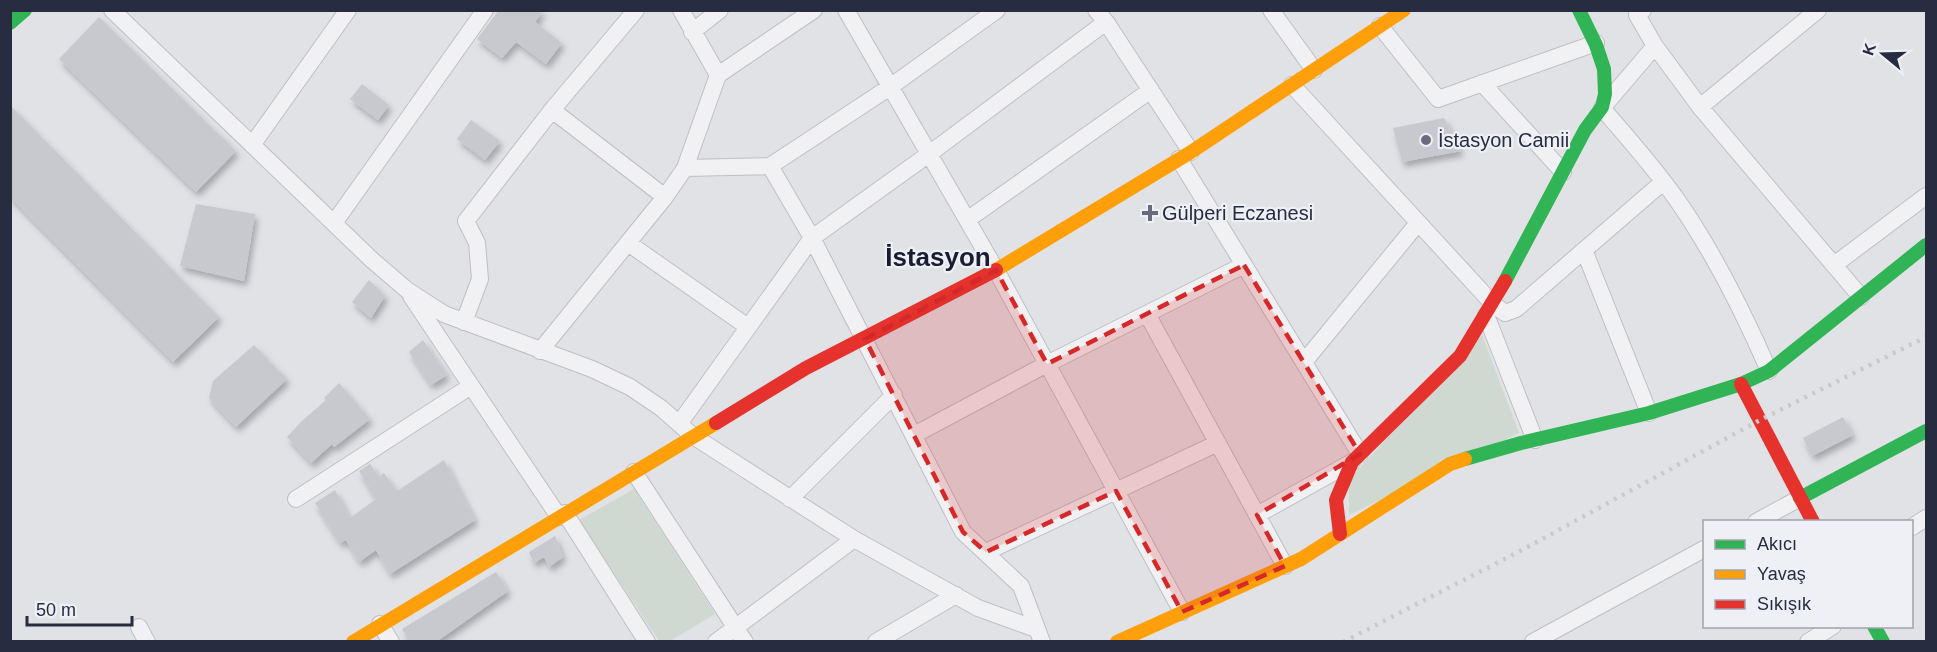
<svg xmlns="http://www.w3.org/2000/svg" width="1937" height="652" font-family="Arial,sans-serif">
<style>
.green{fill:#cfd9d1}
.building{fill:#c8c9ce;filter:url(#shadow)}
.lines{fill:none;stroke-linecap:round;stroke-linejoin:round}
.street-casing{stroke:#bebfc4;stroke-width:18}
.street{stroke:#f1f1f3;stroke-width:16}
.fast{stroke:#30b455;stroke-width:14}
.slow{stroke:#ff9f0a;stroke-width:14}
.jam{stroke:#e5322d;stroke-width:14}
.rail{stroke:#cacace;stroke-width:4.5;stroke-dasharray:3 6;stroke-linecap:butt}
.marked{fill:#d62828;fill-opacity:0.2;stroke:#d62828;stroke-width:4.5;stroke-dasharray:12 8;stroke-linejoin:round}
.poi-dot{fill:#696c7a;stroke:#eef0f6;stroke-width:2}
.labels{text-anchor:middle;stroke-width:4.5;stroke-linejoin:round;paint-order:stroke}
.poi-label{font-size:20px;fill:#282c40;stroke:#eef0f6;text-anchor:start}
.district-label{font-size:26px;font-weight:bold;fill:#1a1d30;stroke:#eef0f6}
</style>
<defs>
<filter id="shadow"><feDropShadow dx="3" dy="5" stdDeviation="3" flood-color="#0004"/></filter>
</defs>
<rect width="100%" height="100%" fill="#e1e2e6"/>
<path class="green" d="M1482,335L1519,433L1349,515V486L1356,472Z
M634,489L715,614L670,641H659L579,520Z"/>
<path class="building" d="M499,10H543L535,22L562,43L546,64L516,42L502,58L477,39Z
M99,17L236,151L196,192L59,59Z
M362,84L389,105L378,120L350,99Z
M10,105L219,317L173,362L10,197Z
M1444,118L1461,151L1402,162L1393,128Z
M471,120L500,141L485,160L457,139Z
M196,204L255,214L244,281L180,266Z
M369,280L385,296L371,318L352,302Z
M423,340L447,375L431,385L409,352Z
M254,345L287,379L236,427L209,398L213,381Z
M339,383L370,419L334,447L332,444L311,463L287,437L302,421L326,400L324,398Z
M1843,417L1853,435L1812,456L1803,438Z
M444,460L475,520L390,574L376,550L359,562L346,540L340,543L315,503L335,490L350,518L376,499L359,471L370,464L379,477L384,473L397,491Z
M555,536L563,557L549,567L544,557L534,563L529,552Z
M496,572L508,591L436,642H410L402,629Z"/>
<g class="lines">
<g class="street-casing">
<path id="street" d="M112,10L372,260L407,290L444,314L592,369L630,387L661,408L693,436L854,539L978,608L1036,629
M681,10L718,75L685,168L770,166L812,238L963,532L1021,586L1042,642
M846,10L996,270L1182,612
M1096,10L1106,22L1191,152
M1271,10L1314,70
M1643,10L1637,15L1655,46L1602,108C1627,137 1653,166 1675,197C1713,251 1743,311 1769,371
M1380,26L1438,99L1596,43
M692,32L720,10
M1655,46L1700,107L1861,297
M718,75L814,10
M1482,83L1563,172
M1292,85L1493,304L1505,313L1516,309L1663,182
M1700,107L1818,10
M552,110L665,197
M252,145L348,10
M1179,159L1360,454
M770,166L890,87L997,10
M967,220L1151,90
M334,223L485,10
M628,243L748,327
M1584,250L1649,413
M1834,265L1926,196
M411,296L559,517
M1147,314L1285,566
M1486,315L1535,440
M464,322L480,279L477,243L466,221L552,110L636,10
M540,351L665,197L685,168
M1304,362L1418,223
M679,424L812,238L929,154L1106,22
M914,435L1047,364L1244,265
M634,472L745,642
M296,499L471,386
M790,499L894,395
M565,513L647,642
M1257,515L1352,462
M1756,522L1800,498
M1912,527L1926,518
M986,552L1218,443
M380,624L391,642
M139,627L147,642
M716,642L854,539
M876,642L956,595
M1533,642L1704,549
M1808,642L1833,626"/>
</g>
<use href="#street" class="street"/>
<path class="fast" d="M10,23L25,10
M1505,281L1585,130L1602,107L1605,94L1604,69L1596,45L1579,10
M1465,459L1521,443L1649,413L1741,384L1769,371L1926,245
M1800,498L1926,431
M1874,626L1883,642"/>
<path class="slow" d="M996,270L1191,152L1404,10
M353,642L716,423
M1117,642L1301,559L1450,464L1465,459"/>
<path class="jam" d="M1741,384L1813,522
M716,423L806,368L996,270
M1340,534L1336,500L1352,462L1460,356L1505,281"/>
<path class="rail" d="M1343,642L1522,550L1760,420L1926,337"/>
</g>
<path class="marked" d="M1244,265L1360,454L1257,515L1285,566L1182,612L1116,491L986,552L963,532L865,339L996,270L1047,364Z"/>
<g class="poi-dot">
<circle cx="1426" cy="140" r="6"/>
<path d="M1147 204h6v6h6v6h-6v6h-6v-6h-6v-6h6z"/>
</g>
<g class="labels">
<g class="poi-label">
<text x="1438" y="147">İstasyon Camii</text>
<text x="1162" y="220">Gülperi Eczanesi</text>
</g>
<g class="district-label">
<text x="938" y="266">İstasyon</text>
</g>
</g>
<rect width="1937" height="652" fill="none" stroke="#282c40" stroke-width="24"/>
<rect x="1703" y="520" width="210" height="108" fill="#eef0f6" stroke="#9fa2ad" stroke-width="1.5"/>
<rect x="1715" y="540" width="30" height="9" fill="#30b455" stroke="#9fa2ad" stroke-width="1.5"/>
<text x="1757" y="550" font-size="18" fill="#282c40">Akıcı</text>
<rect x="1715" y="570" width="30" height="9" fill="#ff9f0a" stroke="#9fa2ad" stroke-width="1.5"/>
<text x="1757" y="580" font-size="18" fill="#282c40">Yavaş</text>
<rect x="1715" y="600" width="30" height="9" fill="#e5322d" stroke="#9fa2ad" stroke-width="1.5"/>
<text x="1757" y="610" font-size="18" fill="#282c40">Sıkışık</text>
<g transform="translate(1883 54) rotate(289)" stroke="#eef0f6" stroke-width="4.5" paint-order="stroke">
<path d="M0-4.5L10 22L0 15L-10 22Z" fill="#282c40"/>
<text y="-9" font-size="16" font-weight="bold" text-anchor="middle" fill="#282c40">K</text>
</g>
<path d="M27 616v9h105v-9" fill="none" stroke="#282c40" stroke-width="3"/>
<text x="36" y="616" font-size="18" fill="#282c40" stroke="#eef0f6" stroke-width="4.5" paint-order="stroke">50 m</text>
</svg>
